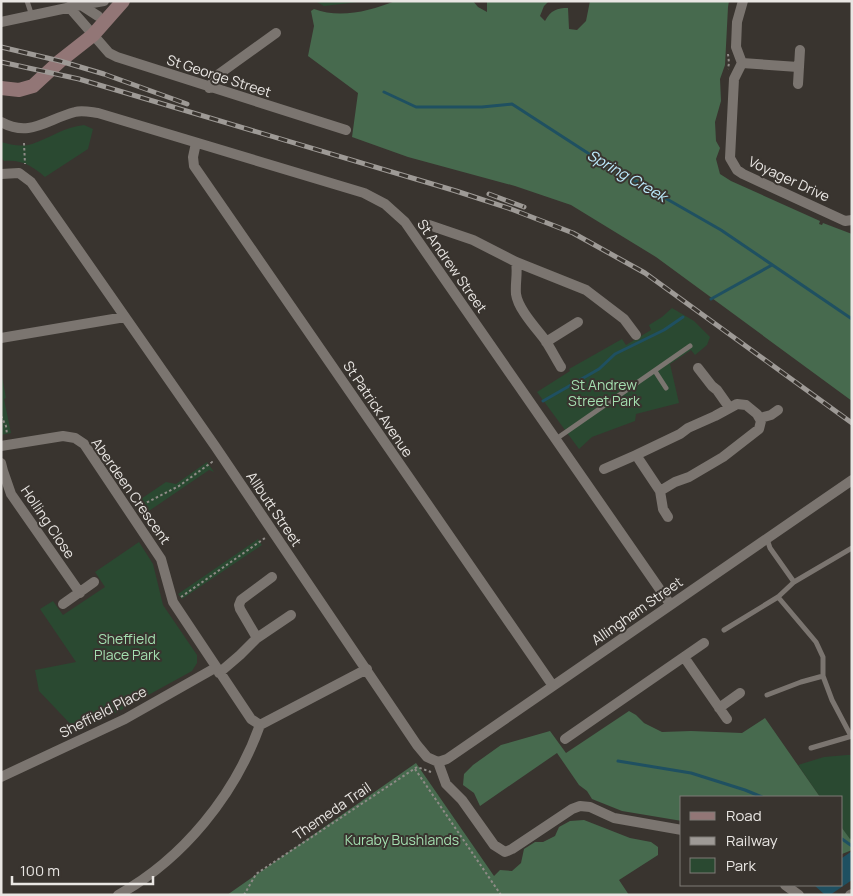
<svg xmlns="http://www.w3.org/2000/svg" width="853" height="896" font-family="Manrope,sans-serif">
<style>
.green{fill:#2a4931}
.forest{fill:#476a4e}
.water{fill:#1f5061}
.lines{fill:none;stroke-linecap:round;stroke-linejoin:round}
.stream{stroke:#1f5061;stroke-width:3}
.path{stroke:#8f8b87;stroke-width:2;stroke-dasharray:2.5 2.5;stroke-linecap:butt}
.service{stroke:#7b7570;stroke-width:5}
.minor{stroke:#7b7570;stroke-width:10}
.secondary{stroke:#927676;stroke-width:14}
.rail-casing{stroke:#9e9a96;stroke-width:5}
.rail{stroke:#39342f;stroke-width:3;stroke-dasharray:9;stroke-linecap:butt}
.labels{text-anchor:middle;stroke-width:4;stroke-linejoin:round;paint-order:stroke}
.street-label{font-size:14px;fill:#e9e6e3;stroke:#39342f}
.park-label{font-size:14px;fill:#a4dfb0;stroke:#39342f}
.water-label{font-size:15px;font-style:italic;fill:#bceafc;stroke:#39342f}
</style>
<rect width="100%" height="100%" fill="#39342f"/>
<path class="green" d="M315,1H366L324,6Z
M84,125L93,129L88,149L45,177C33,166 21,159 4,161L1,157V142C11,145 22,147 32,144C50,138 64,127 84,125Z
M672,308L694,321L710,337L707,345L695,355L691,350L670,364L679,403L636,414L635,421L592,437L579,449L537,392L570,371L569,369L622,339L626,345L651,330L649,325L662,317Z
M1,371L6,398L4,399L11,433L1,435Z
M207,462L214,472L209,470L143,515L135,503L166,482L176,484Z
M258,539L262,545L182,599L178,594Z
M139,542L153,564L163,605L197,655V663L192,671L121,710L78,732L39,691L35,670L76,662L40,609L53,601L63,615L105,587L95,572Z
M847,755H852V838L850,840L842,828V797H820L798,765L824,757Z"/>
<path class="forest" d="M395,1H473L478,7L487,12V1H549L544,6L540,16L545,21C551,10 557,8 568,8L569,29L577,30L586,21L590,1H729L728,7L725,65L720,79L721,101L715,122L716,141L720,148L716,159L720,174L731,181L820,221L819,224L822,225L823,223L852,234V401L656,257L571,205L515,186L408,157L352,137L358,93L308,56L314,26L311,11L314,9C340,19 370,11 395,1Z
M629,711L636,715L644,723L662,732L691,731L742,733L765,718L820,797H682V821L622,811L592,799L587,791L579,785L557,753L480,806L474,793L463,785L464,774L473,765L501,745L550,731L566,753Z
M416,763L494,876L500,870L512,871L521,863L524,849L535,842H543L555,836L559,827L570,821L584,820L630,838L651,842L658,847V855L619,880L629,895H227Z
M842,828L850,839L852,838V850L842,854Z"/>
<path class="water" d="M852,851V880L830,895L824,894L814,885H842V858Z"/>
<g class="lines">
<path class="stream" d="M384,92L416,107H482L512,104L597,159L721,230L852,319
M711,299L772,265
M543,401L599,369L615,354L664,330L683,317
M618,761L691,773L745,790L762,797
M842,839L852,846"/>
<path class="path" d="M728,54L729,63L728,69
M24,143L25,164
M1,416L6,426L7,434
M138,507L179,486L212,462V459
M181,597L265,538
M415,769L501,895
M244,895L256,874L417,767L431,772"/>
<path class="service" d="M27,1L32,16
M655,371L666,388
M556,439L690,346
M767,539L770,548L794,582
M778,597L816,642L823,657V676L832,700L851,736
M724,630L778,597L794,582L852,548
M767,695L801,682L823,676
M811,748L852,736"/>
<path class="minor" d="M743,1L737,22L736,47L742,63L734,79L730,158L737,170L743,174L845,221L852,220
M81,5L104,1
M69,7L109,53L117,57L346,130
M1,22L81,5L98,16
M742,63L798,67
M798,84L800,50
M209,88L219,74L276,33
M1,122C30,138 47,119 75,112C82,110 90,112 98,113L364,193L385,204L405,222L670,604
M196,143L193,157L194,166L553,686
M1,174L19,173L31,182L215,446L417,745L427,757L438,762L446,784L462,800L494,845L505,852L512,849L572,809L580,806L590,807L614,818L682,830
M429,225L473,240L516,262L586,290L624,319L636,335
M516,262C518,273 515,283 516,294C518,309 536,328 545,340C551,349 556,359 561,367
M1,338L125,317
M546,342L578,322
M698,368L712,386L717,390L729,407
M760,418L771,415L778,410
M1,446L63,436L75,438L84,444L161,559L173,602L251,719L260,725
M636,455L680,434L688,428L715,416L737,404L746,405L757,414L761,421L759,429L723,457L689,477L675,482L660,491
M1,463L3,471L11,494L80,593
M604,469L636,455L660,491L663,509L668,517
M63,604L94,582
M257,638L291,615
M684,657L727,719
M219,673L240,655L257,638L240,609L239,605L241,600L272,577
M719,708L740,693
M565,739L704,643
M438,762L447,759L852,480
M1,777L125,719L215,668
M785,885L799,895
M118,895C183,859 235,795 260,725L367,669
M850,895L852,894"/>
<path class="secondary" d="M1,88L19,90L33,86L60,61L93,35L123,1"/>
<g class="rail-casing">
<path id="rail" d="M1,47L60,61L104,74L187,104
M1,62L79,79L456,191L511,209L573,233L645,273L852,423
M489,194L524,207"/>
</g>
<use href="#rail" class="rail"/>
</g>
<g class="labels">
<g class="street-label">
<text transform="translate(219 76) rotate(18)" y="5">St George Street</text>
<text transform="translate(789 179) rotate(25)" y="5">Voyager Drive</text>
<text transform="translate(452 266) rotate(55)" y="5">St Andrew Street</text>
<text transform="translate(378 409) rotate(56)" y="5">St Patrick Avenue</text>
<text transform="translate(131 491) rotate(55)" y="5">Aberdeen Crescent</text>
<text transform="translate(274 509) rotate(56)" y="5">Allbutt Street</text>
<text transform="translate(48 522) rotate(56)" y="5">Holling Close</text>
<text transform="translate(637 611) rotate(-35)" y="5">Allingham Street</text>
<text transform="translate(103 712) rotate(-27)" y="5">Sheffield Place</text>
<text transform="translate(332 811) rotate(-34)" y="5">Themeda Trail</text>
</g>
<g class="park-label">
<text x="604" y="390">St Andrew<tspan x="604" dy="16">Street Park</tspan></text>
<text x="127" y="644">Sheffield<tspan x="127" dy="16">Place Park</tspan></text>
<text x="402" y="845">Kuraby Bushlands</text>
</g>
<g class="water-label">
<text transform="translate(627 176) rotate(30)" y="5">Spring Creek</text>
</g>
</g>
<rect width="853" height="896" fill="none" stroke="#e9e6e3" stroke-width="5"/>
<rect x="680" y="796" width="162" height="90" fill="#39342f" stroke="#7f7b77"/>
<rect x="690" y="812" width="25" height="8" fill="#927676" stroke="#7f7b77"/>
<text x="726" y="821" font-size="15" fill="#e9e6e3">Road</text>
<rect x="690" y="837" width="25" height="8" fill="#9e9a96" stroke="#7f7b77"/>
<text x="726" y="846" font-size="15" fill="#e9e6e3">Railway</text>
<rect x="690" y="858" width="25" height="15" fill="#2a4931" stroke="#7f7b77"/>
<text x="726" y="871" font-size="15" fill="#e9e6e3">Park</text>
<path d="M12 876v8h141v-8" fill="none" stroke="#e9e6e3" stroke-width="2.5"/>
<text x="20" y="876" font-size="15" fill="#e9e6e3" stroke="#39342f" stroke-width="4" paint-order="stroke">100 m</text>
</svg>
